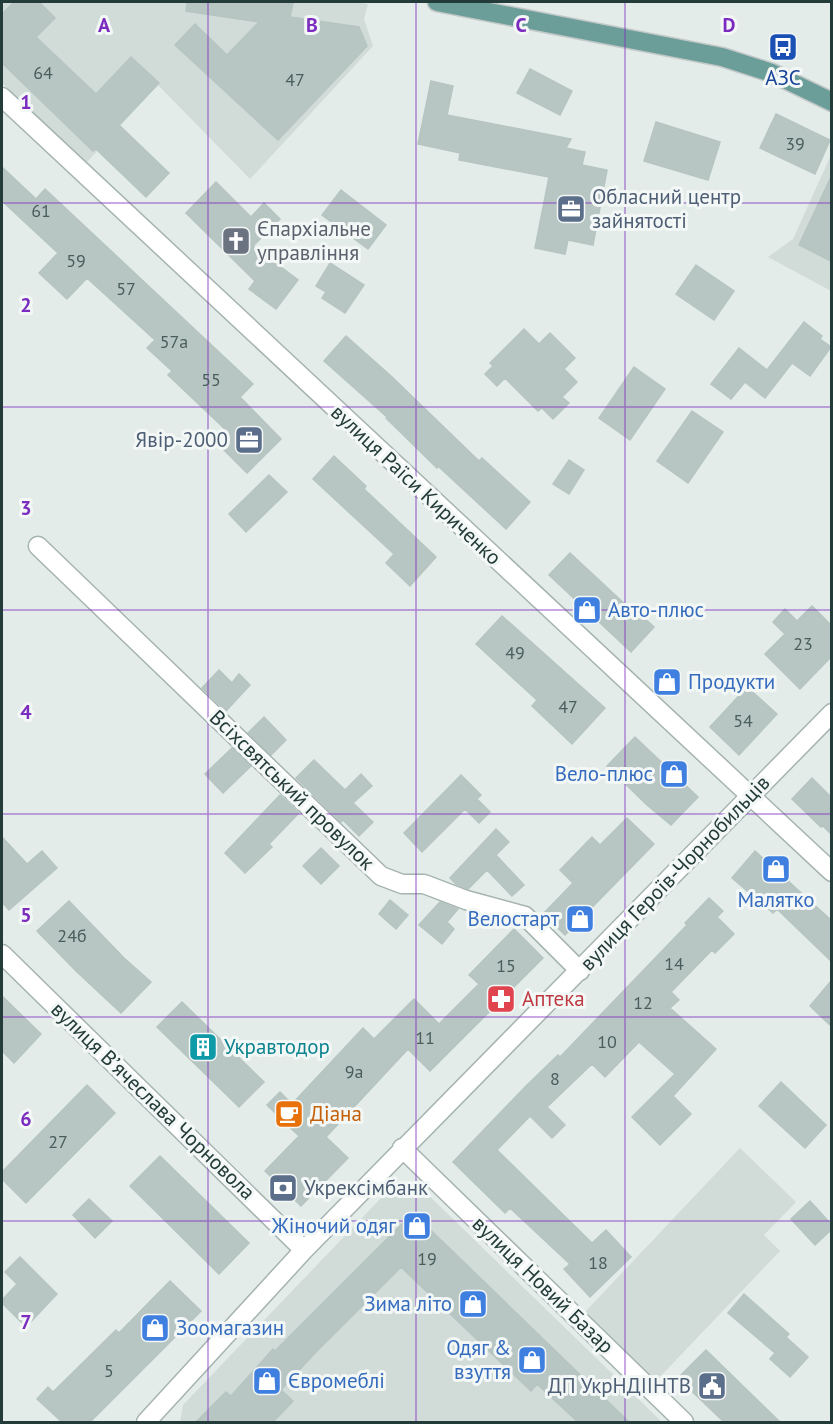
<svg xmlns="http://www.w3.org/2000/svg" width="833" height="1424" font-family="'PT Sans',sans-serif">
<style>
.built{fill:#d1dbd8}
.building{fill:#b8c6c3;stroke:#b6c5c1;stroke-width:1.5}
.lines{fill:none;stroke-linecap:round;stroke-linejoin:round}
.minor-casing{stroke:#a6b4b1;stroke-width:21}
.major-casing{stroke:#c2c8c8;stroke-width:21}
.minor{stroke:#fff;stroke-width:18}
.major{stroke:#6b9e99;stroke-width:18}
.grid{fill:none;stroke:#7b2cbf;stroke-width:1.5;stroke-opacity:0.55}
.labels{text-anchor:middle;stroke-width:6;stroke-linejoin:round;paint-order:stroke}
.number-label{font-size:18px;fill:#495e5c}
.transit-label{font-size:21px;fill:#164399;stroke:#f3f8f7}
.service-label{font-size:21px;fill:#4e5e75;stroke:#f3f8f7;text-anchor:start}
.worship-label{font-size:21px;fill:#5b616d;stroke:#f3f8f7;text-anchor:start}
.street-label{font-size:21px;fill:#243c39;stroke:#f3f8f7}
.shop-label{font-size:21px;fill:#366cbe;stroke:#f3f8f7;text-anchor:end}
.health-label{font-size:21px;fill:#be3a42;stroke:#f3f8f7;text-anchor:start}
.culture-label{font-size:21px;fill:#0d838f;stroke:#f3f8f7;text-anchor:start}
.food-label{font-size:21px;fill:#c56008;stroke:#f3f8f7;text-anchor:start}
.grid-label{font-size:20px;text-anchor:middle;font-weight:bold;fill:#7b2cbf;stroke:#f3f8f7;stroke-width:6;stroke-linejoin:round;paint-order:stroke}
</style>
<rect width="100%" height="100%" fill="#e3ece9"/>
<path class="built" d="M2,2H355L368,4L364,19L373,46L250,179L158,85L86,163L2,83Z
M831,155V291L768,257L793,239Z
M740,1148L796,1202L764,1235L780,1251L656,1381L585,1312Z
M406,1185L419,1186L662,1422H180L183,1405L382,1197L392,1190Z"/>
<path class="building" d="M14,2H39L55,18L36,37L96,94L131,57L159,83L119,125L169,173L146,197L96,149L93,151L2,63V14Z
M187,2H280L293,3L290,17L359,27L367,46L278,140L175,45L195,24L227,55L259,22L186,11Z
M530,69L572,91L560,115L517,93Z
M431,81L453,86L447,115L571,139L566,148L585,152L582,165L607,170L593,245L568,240L565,254L535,248L549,177L459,160L460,153L418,144Z
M776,114L830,140L815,174L760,148Z
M656,122L720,142L708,180L644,161Z
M2,167L36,199L45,189L253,384L240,397L281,439L247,473L216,442L227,431L168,375L172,371L147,348L155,340L87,278L67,299L39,273L58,253L2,201Z
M831,177V261L799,245Z
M216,182L251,217L264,203L280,219L253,246L298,280L276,309L249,289L255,281L186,213Z
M341,190L386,225L368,249L322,215Z
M330,263L364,285L345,313L322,298L326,292L316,286Z
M696,265L734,291L714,320L676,294Z
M804,322L822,336L820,339L831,347L810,376L792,363L765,398L745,382L731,399L711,384L739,348L767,370Z
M524,329L539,344L550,333L575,358L564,369L577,382L562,397L569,403L553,419L542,408L538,411L505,378L497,386L485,374L493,366L490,363Z
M346,336L391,376L479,461L482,458L530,502L506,529L438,466L437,468L386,418L387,417L324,361Z
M634,367L665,389L630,440L599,418Z
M692,411L723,432L688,483L657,461Z
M334,456L366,486L364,489L436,557L410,586L386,563L394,554L313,479Z
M569,460L584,470L569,494L553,484Z
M269,475L287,492L246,532L229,514Z
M570,553L628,607L630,605L654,627L631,652L549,575Z
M812,606L831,625V657L800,689L765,654L785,634L773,622L785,609L797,621Z
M502,616L605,708L572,744L532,706L537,700L476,644Z
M219,670L232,683L239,674L250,685L226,711L202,688Z
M747,687L777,714L739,755L710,727Z
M264,717L286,740L271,755L248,733Z
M635,737L698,797L671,825L647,805L607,766Z
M232,748L251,766L223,793L205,774Z
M314,760L345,790L361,774L372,786L353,803L373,822L359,836L343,820L341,822L296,778Z
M461,775L481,795L477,799L490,812L479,823L465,809L422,852L404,833Z
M812,778L831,797V834L823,826L821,827L792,799Z
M280,795L299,813L269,844L272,847L245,873L225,853Z
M627,818L654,844L565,935L543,914L573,883L560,870L592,837L600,845Z
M496,829L509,842L496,855L524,885L512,896L487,870L468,889L456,884L450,878Z
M2,837L27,864L42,851L57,868L9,910L2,902Z
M321,848L339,866L321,884L303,866Z
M755,851L831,920V961L777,909L773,913L732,878Z
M709,898L723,911L717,917L734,934L715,953L712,950L671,992L679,1000L670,1008L716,1049L673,1096L691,1114L660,1145L632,1117L675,1074L639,1042L605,1077L592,1064L547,1107L565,1125L552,1138L530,1116L497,1150L592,1243L606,1230L631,1257L590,1297L564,1269L570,1264L510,1208L505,1213L453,1162L526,1086L558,1055L560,1057L687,925L685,923Z
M390,900L408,915L396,929L379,914Z
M69,901L124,958L151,982L121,1013L76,971L37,931Z
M440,902L458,909L447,922L454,929L442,944L419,925Z
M514,929L543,958L430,1071L408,1049L326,1137L348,1158L301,1206L265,1171L299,1136L267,1105L280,1092L292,1104L363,1028L374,1039L414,999L439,1024L479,984L469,975Z
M831,981V1026L810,1006Z
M2,996L41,1034L14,1063L2,1051Z
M182,1002L264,1082L239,1107L157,1027Z
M781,1082L826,1125L805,1148L759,1106Z
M87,1085L115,1113L26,1203L2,1179V1172Z
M160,1156L249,1243L219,1274L130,1186Z
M89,1199L112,1221L95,1238L73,1215Z
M810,1201L831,1224V1230L815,1245L791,1219Z
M413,1213L629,1422H578L537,1384L531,1391L401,1267L314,1354L281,1390L293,1401L273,1422H196L226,1392L231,1396L273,1349L275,1351Z
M20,1257L57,1294L26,1327L2,1303V1300L17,1284L5,1272Z
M170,1281L201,1311L90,1422H62L37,1399L48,1387L53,1392L116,1330L119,1333Z
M744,1294L789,1334L786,1337L808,1357L790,1377L770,1359L775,1353L728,1313Z
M706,1350L780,1422H724L678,1378Z"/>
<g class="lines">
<g class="minor-casing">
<path id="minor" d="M2,97L832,872
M38,546L381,876L402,884H424L466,900L525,916L580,971
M2,954L304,1250
M402,1148L684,1422
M146,1422L304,1250L832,713"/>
</g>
<g class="major-casing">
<path id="major" d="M437,2L722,57L772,73L832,102"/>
</g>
<use href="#minor" class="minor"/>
<use href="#major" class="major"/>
</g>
<path class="grid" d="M208,2V1422M416,2V1422M625,2V1422M2,203H832M2,407H832M2,610H832M2,814H832M2,1017H832M2,1221H832"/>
<defs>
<g id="bus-square" transform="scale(1.5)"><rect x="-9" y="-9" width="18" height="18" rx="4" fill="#1a4fb4" stroke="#f3f8f7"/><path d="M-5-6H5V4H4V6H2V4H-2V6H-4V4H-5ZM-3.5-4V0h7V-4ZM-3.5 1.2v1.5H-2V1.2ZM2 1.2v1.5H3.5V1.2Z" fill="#fff"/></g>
<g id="office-square" transform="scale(1.5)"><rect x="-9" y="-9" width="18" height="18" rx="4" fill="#5c6f8a" stroke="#f3f8f7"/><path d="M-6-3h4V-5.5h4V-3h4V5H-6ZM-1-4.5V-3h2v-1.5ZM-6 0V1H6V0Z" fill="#fff"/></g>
<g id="church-square" transform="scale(1.5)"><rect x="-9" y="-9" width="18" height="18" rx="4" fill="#6b7280" stroke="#f3f8f7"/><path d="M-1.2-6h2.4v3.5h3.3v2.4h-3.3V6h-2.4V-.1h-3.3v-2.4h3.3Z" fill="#fff"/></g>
<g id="shop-square" transform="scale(1.5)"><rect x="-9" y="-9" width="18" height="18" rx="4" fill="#3f7fe0" stroke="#f3f8f7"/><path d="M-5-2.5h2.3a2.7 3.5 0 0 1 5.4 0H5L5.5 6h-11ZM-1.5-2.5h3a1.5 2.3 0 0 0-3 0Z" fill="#fff"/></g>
<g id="pharmacy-square" transform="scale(1.5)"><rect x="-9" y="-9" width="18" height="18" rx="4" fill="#e0444e" stroke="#f3f8f7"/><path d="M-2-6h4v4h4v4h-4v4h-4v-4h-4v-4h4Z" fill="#fff"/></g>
<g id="building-square" transform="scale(1.5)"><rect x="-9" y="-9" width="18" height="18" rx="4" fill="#0f9aa8" stroke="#f3f8f7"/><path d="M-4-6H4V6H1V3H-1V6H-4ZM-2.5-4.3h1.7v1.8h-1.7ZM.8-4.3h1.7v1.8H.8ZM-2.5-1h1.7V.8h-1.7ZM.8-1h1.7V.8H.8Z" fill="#fff"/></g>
<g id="cafe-square" transform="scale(1.5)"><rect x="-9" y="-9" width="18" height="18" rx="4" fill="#e8710a" stroke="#f3f8f7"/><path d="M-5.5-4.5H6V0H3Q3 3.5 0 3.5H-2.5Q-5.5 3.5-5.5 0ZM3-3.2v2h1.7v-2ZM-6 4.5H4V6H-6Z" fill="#fff"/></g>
<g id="bank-square" transform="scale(1.5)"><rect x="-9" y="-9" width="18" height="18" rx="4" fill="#5c6f8a" stroke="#f3f8f7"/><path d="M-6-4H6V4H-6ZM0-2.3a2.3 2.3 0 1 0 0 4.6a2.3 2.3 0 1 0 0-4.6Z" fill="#fff"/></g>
<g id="civic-square" transform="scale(1.5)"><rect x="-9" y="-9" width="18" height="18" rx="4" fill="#5c6f8a" stroke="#f3f8f7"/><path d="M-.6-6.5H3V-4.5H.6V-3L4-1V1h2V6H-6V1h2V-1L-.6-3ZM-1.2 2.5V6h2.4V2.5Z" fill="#fff"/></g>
</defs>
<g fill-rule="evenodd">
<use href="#bus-square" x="783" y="47"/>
<use href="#office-square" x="571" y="209"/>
<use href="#church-square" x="236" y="241"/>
<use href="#office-square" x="249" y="440"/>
<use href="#shop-square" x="587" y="610"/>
<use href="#shop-square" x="667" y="682"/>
<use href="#shop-square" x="674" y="774"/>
<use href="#shop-square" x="776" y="869"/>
<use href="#shop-square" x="580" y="919"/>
<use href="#pharmacy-square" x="501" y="999"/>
<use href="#building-square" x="203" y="1047"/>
<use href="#cafe-square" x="289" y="1114"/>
<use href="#bank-square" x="283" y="1188"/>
<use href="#shop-square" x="417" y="1226"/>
<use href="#shop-square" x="473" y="1304"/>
<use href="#shop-square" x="155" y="1328"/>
<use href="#shop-square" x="532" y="1360"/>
<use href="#shop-square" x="267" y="1381"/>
<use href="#civic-square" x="712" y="1386"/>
</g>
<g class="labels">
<g class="number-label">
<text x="43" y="79">64</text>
<text x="295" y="86">47</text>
<text x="795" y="150">39</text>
<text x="41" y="217">61</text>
<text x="76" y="267">59</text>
<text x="126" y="295">57</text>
<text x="174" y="348">57а</text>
<text x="211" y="386">55</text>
<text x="803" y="650">23</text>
<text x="515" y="659">49</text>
<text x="568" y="713">47</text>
<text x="743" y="727">54</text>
<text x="72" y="942">24б</text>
<text x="674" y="970">14</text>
<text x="506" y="972">15</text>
<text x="643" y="1009">12</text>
<text x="425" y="1044">11</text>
<text x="607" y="1048">10</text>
<text x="354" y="1078">9а</text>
<text x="555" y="1085">8</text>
<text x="58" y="1148">27</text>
<text x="427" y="1265">19</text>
<text x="598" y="1269">18</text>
<text x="109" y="1377">5</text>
</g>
<g class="transit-label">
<text x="783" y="85">АЗС</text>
</g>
<g class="service-label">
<text x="592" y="204">Обласний центр<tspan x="592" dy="24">зайнятості</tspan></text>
<text x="228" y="447" text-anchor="end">Явір-2000</text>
<text x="304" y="1195">Укрексімбанк</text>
<text x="691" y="1393" text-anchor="end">ДП УкрНДІІНТВ</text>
</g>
<g class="worship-label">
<text x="257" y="236">Єпархіальне<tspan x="257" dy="24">управління</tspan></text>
</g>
<g class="street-label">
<text transform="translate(416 485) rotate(43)" y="7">вулиця Раїси Кириченко</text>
<text transform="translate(292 790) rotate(44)" y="7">Всіхсвятський провулок</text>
<text transform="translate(675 873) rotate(-46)" y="7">вулиця Героїв-Чорнобильців</text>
<text transform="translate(153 1101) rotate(44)" y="7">вулиця Вʼячеслава Чорновола</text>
<text transform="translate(543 1285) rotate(44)" y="7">вулиця Новий Базар</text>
</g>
<g class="shop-label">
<text x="608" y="617" text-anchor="start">Авто-плюс</text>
<text x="688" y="689" text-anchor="start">Продукти</text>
<text x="653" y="781">Вело-плюс</text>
<text x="776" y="907" text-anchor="middle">Малятко</text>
<text x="559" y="926">Велостарт</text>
<text x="396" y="1233">Жіночий одяг</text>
<text x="452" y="1311">Зима літо</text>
<text x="176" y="1335" text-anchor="start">Зоомагазин</text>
<text x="511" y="1355">Одяг &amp;<tspan x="511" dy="24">взуття</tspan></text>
<text x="288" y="1388" text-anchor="start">Євромеблі</text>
</g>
<g class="health-label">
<text x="522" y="1006">Аптека</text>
</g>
<g class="culture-label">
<text x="224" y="1054">Укравтодор</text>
</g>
<g class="food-label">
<text x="310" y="1121">Діана</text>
</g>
</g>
<g class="grid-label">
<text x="104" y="32">A</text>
<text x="312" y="32">B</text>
<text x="521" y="32">C</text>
<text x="729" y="32">D</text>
<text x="26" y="109">1</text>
<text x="26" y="312">2</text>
<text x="26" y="515">3</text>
<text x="26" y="719">4</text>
<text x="26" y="922">5</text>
<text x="26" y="1126">6</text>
<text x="26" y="1329">7</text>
</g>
<rect width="833" height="1424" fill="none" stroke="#243c39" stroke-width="6"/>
</svg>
